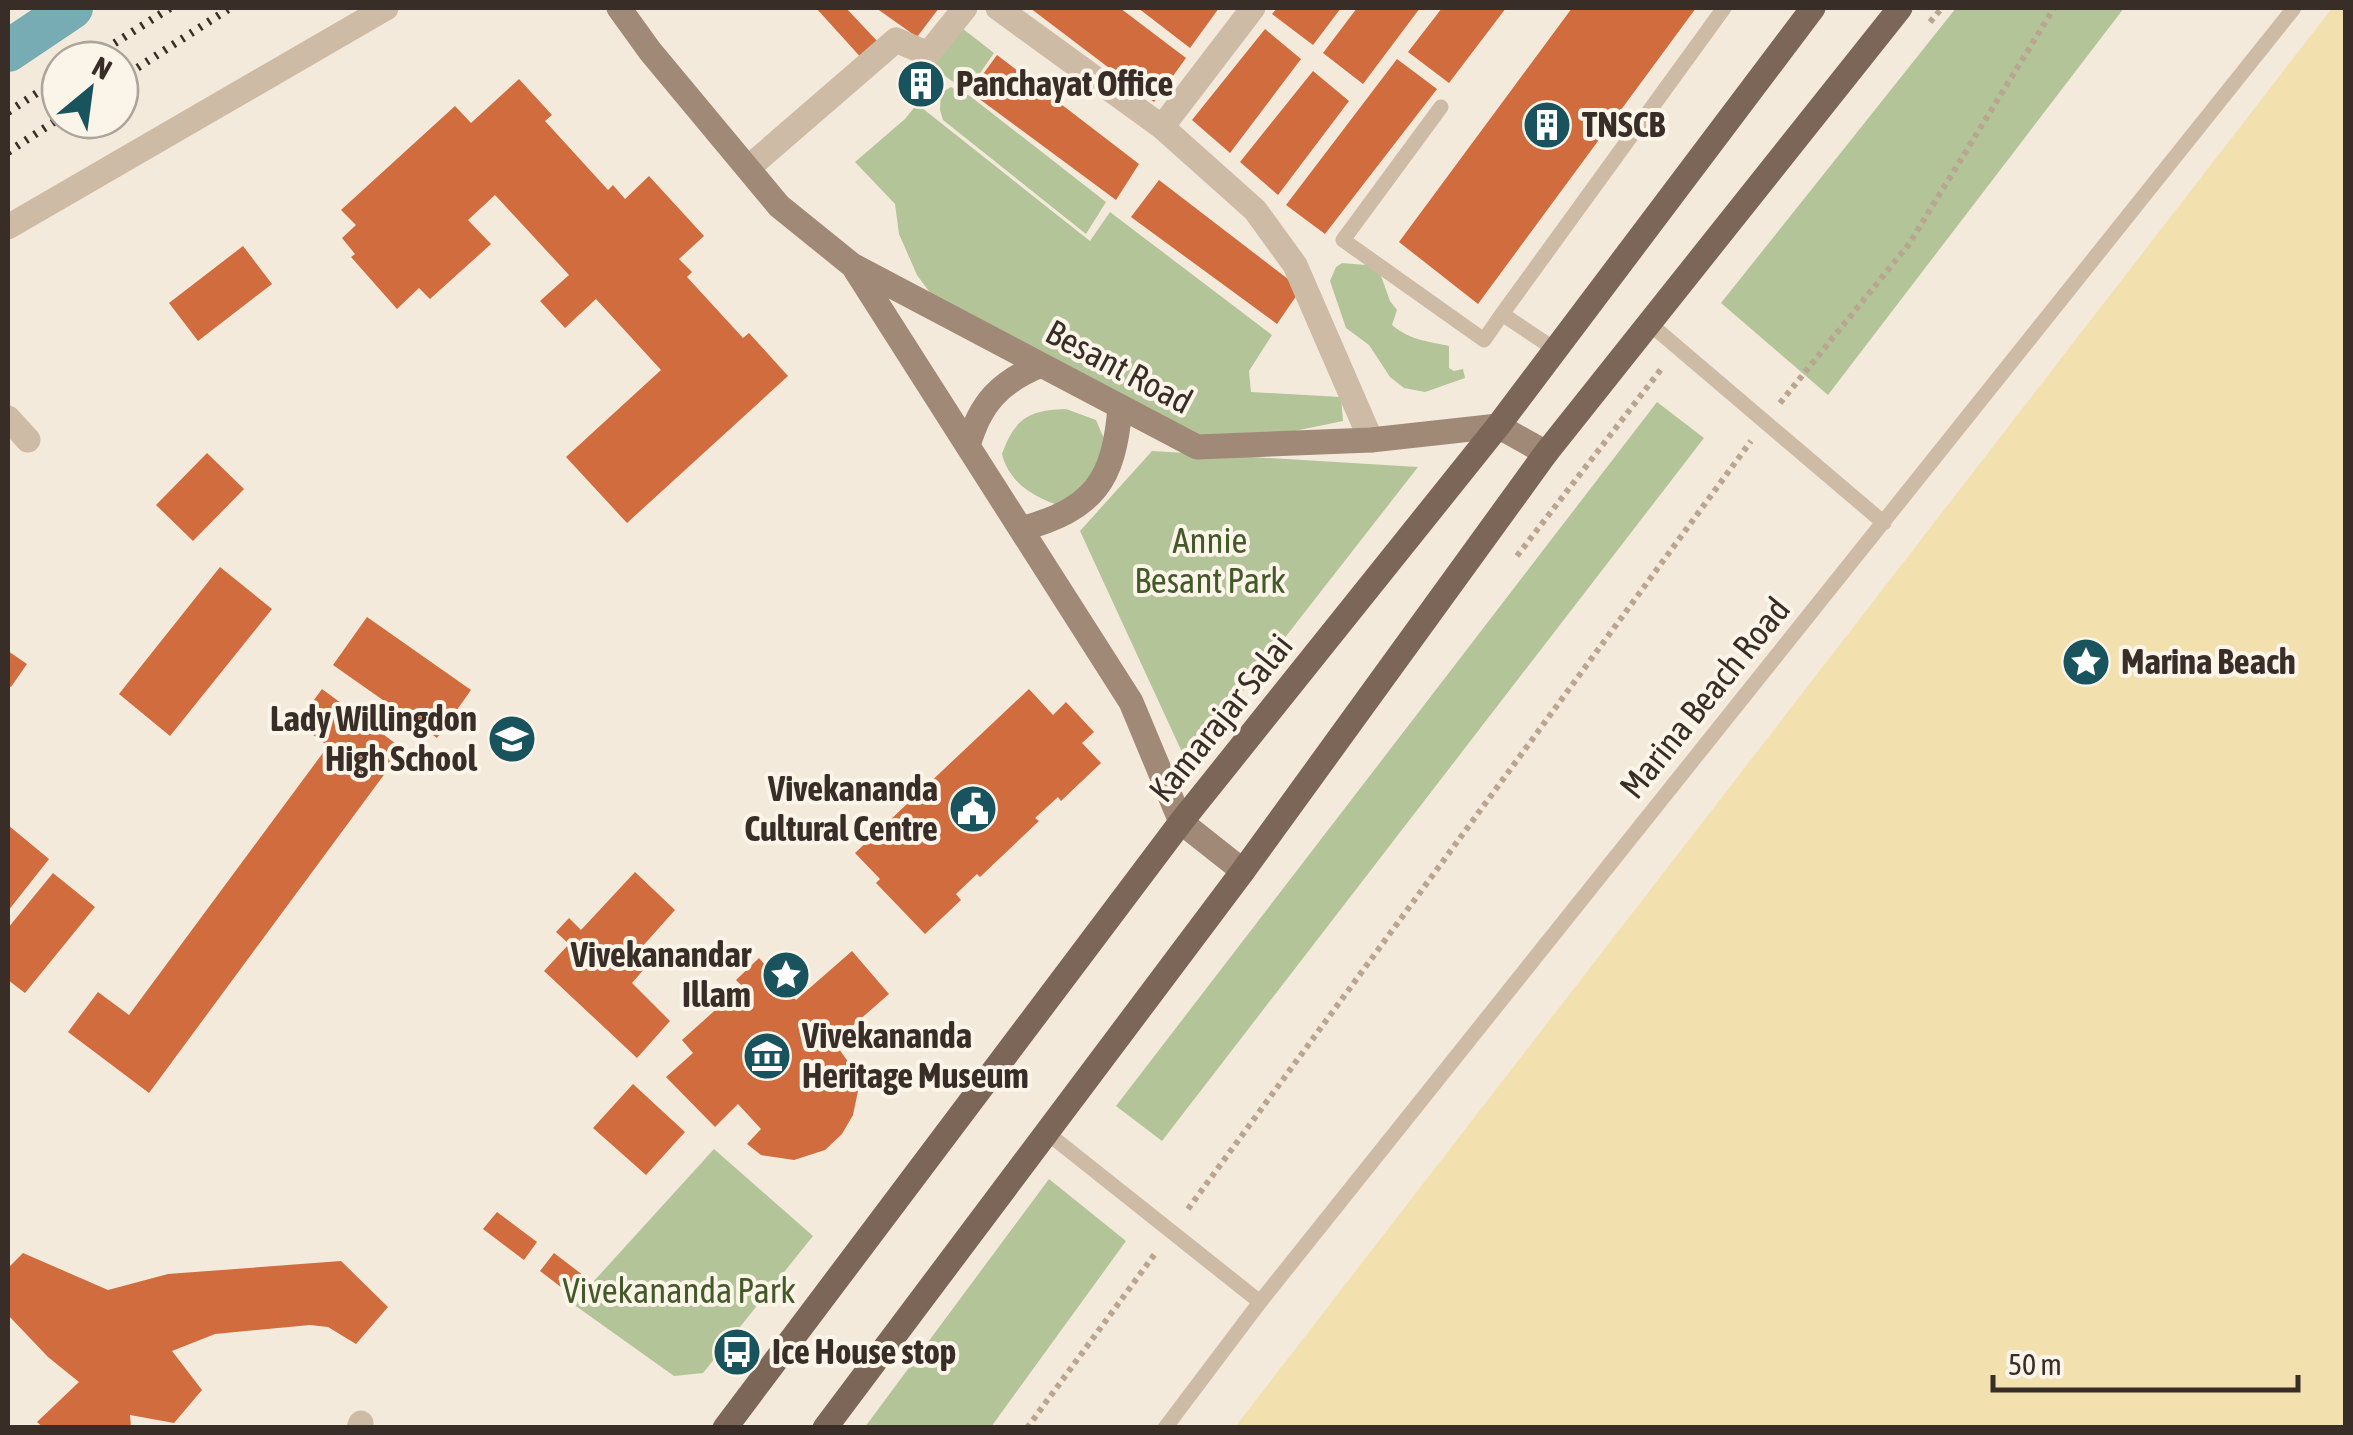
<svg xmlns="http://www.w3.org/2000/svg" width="2353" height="1435" font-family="'Asap Condensed',sans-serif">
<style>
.green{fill:#b3c499}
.sand{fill:#f2e0af}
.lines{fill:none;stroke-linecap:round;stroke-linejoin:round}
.canal{stroke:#77acb4;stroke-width:42}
.building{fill:#d06c3d}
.path{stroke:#b9a590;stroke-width:6;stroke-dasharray:5 5;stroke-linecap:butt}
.service{stroke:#cdbba6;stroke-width:15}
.minor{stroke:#cdbba6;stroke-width:25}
.secondary{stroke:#a18977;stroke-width:25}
.primary{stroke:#7c6657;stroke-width:25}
.rail{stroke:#392e27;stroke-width:8;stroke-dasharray:2.5 8;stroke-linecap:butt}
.labels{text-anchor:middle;stroke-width:8;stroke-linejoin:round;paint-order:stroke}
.poi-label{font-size:35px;font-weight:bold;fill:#392e27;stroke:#fbf4e8;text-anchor:start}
.street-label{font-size:35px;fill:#392e27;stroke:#fbf4e8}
.park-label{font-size:35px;fill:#445929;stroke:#fbf4e8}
</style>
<rect width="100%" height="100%" fill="#f4eadb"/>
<path class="green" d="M1956,8H2124L1828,395L1721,303Z
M958,25L994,53L967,92L930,65Z
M951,87L970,96L1106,202L1086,234L943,120L940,110L941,93Z
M917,104L1090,241L1110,212L1272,335L1249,371L1251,392L1341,397L1343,421L1260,438L1198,442L931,294L917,275L899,234L895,204L855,162L905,119Z
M1342,263L1366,265L1380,273L1390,301L1397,310L1392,325C1410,340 1426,341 1449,346V368L1454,371L1463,369L1465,378L1425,392L1404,388L1390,377L1369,345L1346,328L1330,281L1336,267Z
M1657,402L1704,438L1162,1141L1116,1106Z
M1066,409L1096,420L1114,462L1072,509C1042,502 1010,487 1002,454C1015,418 1029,410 1066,409Z
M1152,451L1418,467L1187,763L1080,531Z
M714,1149L813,1236L703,1373L674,1376L573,1304Z
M1049,1179L1126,1241L991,1427H865Z"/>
<path class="sand" d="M2332,8H2346L2345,1427H1235Z"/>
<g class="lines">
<path class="canal" d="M8,51L72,8"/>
</g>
<path class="building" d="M816,8H846L879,43L865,62Z
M876,8H939L917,37Z
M1030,8H1120L1186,58L1154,102Z
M1138,8H1219L1190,48Z
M1277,8H1341L1313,45L1272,14Z
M1357,8H1420L1363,84L1323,53Z
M1442,8H1506L1449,83L1408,52Z
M1572,8H1696L1478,304L1399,242Z
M1265,29L1301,59L1230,153L1192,120Z
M997,55L1139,164L1116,200L970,92Z
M1397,59L1437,89L1325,234L1286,205Z
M915,63L943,82L927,106L898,86Z
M1313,71L1349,101L1278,195L1240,162Z
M519,79L552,115L545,121L608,190L613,185L625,199L649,176L704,236L679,259L692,272L687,277L743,338L749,333L788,376L627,523L566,457L661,370L596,299L565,328L540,301L569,275L495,195L468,220L491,244L430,299L419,288L397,309L351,257L355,254L342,238L356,225L341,210L455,106L471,123Z
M1159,180L1301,289L1277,324L1131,217Z
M243,246L272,284L198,341L169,303Z
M207,453L244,489L193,541L156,505Z
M220,567L272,609L170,736L119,694Z
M367,617L471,690L437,738L333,665Z
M8,651L27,664L11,687L8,685Z
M322,689L403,749L149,1093L68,1032L98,992L129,1015L328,746L297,723Z
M1029,689L1053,715L1066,702L1094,732L1082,743L1101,763L1061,801L1058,797L1035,818L1039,821L980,877L977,874L956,894L961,900L925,934L876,883L880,879L855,853Z
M8,825L49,859L8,911Z
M635,872L675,910L641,948L652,960L632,983L670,1021L637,1058L544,971L569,944L556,932L569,918L581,930Z
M53,873L95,907L25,993L8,980V928Z
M852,951L889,994L834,1042L854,1070L858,1091L853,1115L842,1134L825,1150L794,1160L761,1155L747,1144L761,1129L738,1104L715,1127L666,1077L693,1053L682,1040L742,986L736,980L759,958L796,1000Z
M633,1084L685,1132L646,1175L593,1128Z
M497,1212L537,1242L524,1260L483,1229Z
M23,1253L108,1290L168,1274L341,1261L388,1307L356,1344L328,1327L310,1325L215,1334L172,1351L202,1390L174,1423L130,1415L131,1428H44L37,1422L79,1382L48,1357L8,1315V1268Z
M554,1253L588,1279L574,1297L540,1271Z"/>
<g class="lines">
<path class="path" d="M1930,22L1942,8
M1780,403L1909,244L2054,8
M1517,556L1662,368
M1188,1209L1751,441
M1027,1428L1157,1251"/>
<path class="service" d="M1441,107L1343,240L1484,340L1502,314L1556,350
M1502,314L1724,8
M1650,324L1884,523
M1046,1132L1260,1302
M1165,1428L1260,1302L2294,8"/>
<path class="minor" d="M998,8L1162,127L1255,210L1295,265L1371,440
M1162,127L1253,8
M748,168L896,40L928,54L965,8
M8,227L386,8
M8,418L28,440
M359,1428L361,1423"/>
<path class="secondary" d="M619,8L650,51L779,206L852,265L1197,447L1371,440L1498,426L1546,453
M855,269L1131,702L1181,822L1243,871
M968,446C980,403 1000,382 1041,365
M1021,529C1094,509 1114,481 1120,407"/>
<path class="primary" d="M725,1428L1181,822L1498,426L1813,8
M825,1428L1243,871L1546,453L1900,8"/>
<path class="rail" d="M88,60L170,8
M120,79L230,8
M8,112L60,78
M8,152L60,118"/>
</g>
<defs>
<g id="building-disc" transform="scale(2.5)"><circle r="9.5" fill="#19545e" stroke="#fbf4e8"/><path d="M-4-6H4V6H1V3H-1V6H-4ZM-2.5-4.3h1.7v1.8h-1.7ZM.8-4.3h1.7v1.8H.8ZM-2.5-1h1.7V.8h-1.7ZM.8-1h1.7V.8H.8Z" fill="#fff"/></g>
<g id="sight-disc" transform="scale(2.5)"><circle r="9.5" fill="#19545e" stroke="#fbf4e8"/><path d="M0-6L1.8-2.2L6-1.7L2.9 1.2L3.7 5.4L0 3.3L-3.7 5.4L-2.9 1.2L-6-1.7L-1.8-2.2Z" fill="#fff"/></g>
<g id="school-disc" transform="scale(2.5)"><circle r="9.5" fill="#19545e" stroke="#fbf4e8"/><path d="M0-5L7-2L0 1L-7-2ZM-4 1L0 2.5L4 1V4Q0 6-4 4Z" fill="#fff"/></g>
<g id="civic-disc" transform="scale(2.5)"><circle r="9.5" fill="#19545e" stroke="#fbf4e8"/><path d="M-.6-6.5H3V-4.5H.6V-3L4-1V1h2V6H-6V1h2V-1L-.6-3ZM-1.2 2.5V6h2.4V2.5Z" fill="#fff"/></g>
<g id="museum-disc" transform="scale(2.5)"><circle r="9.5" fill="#19545e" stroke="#fbf4e8"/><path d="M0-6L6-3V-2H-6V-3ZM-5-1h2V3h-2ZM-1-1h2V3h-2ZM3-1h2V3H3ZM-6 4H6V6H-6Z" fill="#fff"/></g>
<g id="bus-disc" transform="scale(2.5)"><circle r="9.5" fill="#19545e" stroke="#fbf4e8"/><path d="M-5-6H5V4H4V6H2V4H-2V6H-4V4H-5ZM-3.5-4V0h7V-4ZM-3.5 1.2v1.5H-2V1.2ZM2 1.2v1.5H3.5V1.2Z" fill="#fff"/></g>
</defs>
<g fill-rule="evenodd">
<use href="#building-disc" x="921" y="84"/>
<use href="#building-disc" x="1547" y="125"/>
<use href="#sight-disc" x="2086" y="662"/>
<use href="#school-disc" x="512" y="739"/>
<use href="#civic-disc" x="973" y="809"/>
<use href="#sight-disc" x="786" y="975"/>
<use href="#museum-disc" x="767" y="1056"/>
<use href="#bus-disc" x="737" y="1352"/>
</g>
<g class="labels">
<g class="poi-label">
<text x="956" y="96">Panchayat Office</text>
<text x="1582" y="137">TNSCB</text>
<text x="2121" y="674">Marina Beach</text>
<text x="477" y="731" text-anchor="end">Lady Willingdon<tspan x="477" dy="40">High School</tspan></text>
<text x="938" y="801" text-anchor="end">Vivekananda<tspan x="938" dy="40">Cultural Centre</tspan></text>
<text x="751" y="967" text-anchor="end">Vivekanandar<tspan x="751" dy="40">Illam</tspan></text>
<text x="802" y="1048">Vivekananda<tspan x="802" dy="40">Heritage Museum</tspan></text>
<text x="772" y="1364">Ice House stop</text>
</g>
<g class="street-label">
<text transform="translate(1119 367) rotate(28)" y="12">Besant Road</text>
<text transform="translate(1705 698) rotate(-51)" y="12">Marina Beach Road</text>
<text transform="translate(1221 718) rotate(-51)" y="12">Kamarajar Salai</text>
</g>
<g class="park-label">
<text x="1210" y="553">Annie<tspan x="1210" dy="40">Besant Park</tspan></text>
<text x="679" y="1303">Vivekananda Park</text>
</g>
</g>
<rect width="2353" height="1435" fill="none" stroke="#392e27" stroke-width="20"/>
<g transform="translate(90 90) rotate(29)"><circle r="48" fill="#fbf4e8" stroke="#ada59b" stroke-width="2.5"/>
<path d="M0-8L18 38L0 25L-18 38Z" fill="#19545e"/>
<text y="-15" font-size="28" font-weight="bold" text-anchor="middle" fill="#392e27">N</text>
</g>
<path d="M1993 1375v15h305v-15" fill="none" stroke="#392e27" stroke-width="5"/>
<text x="2008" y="1375" font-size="30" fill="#392e27" stroke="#fbf4e8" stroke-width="8" paint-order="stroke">50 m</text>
</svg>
